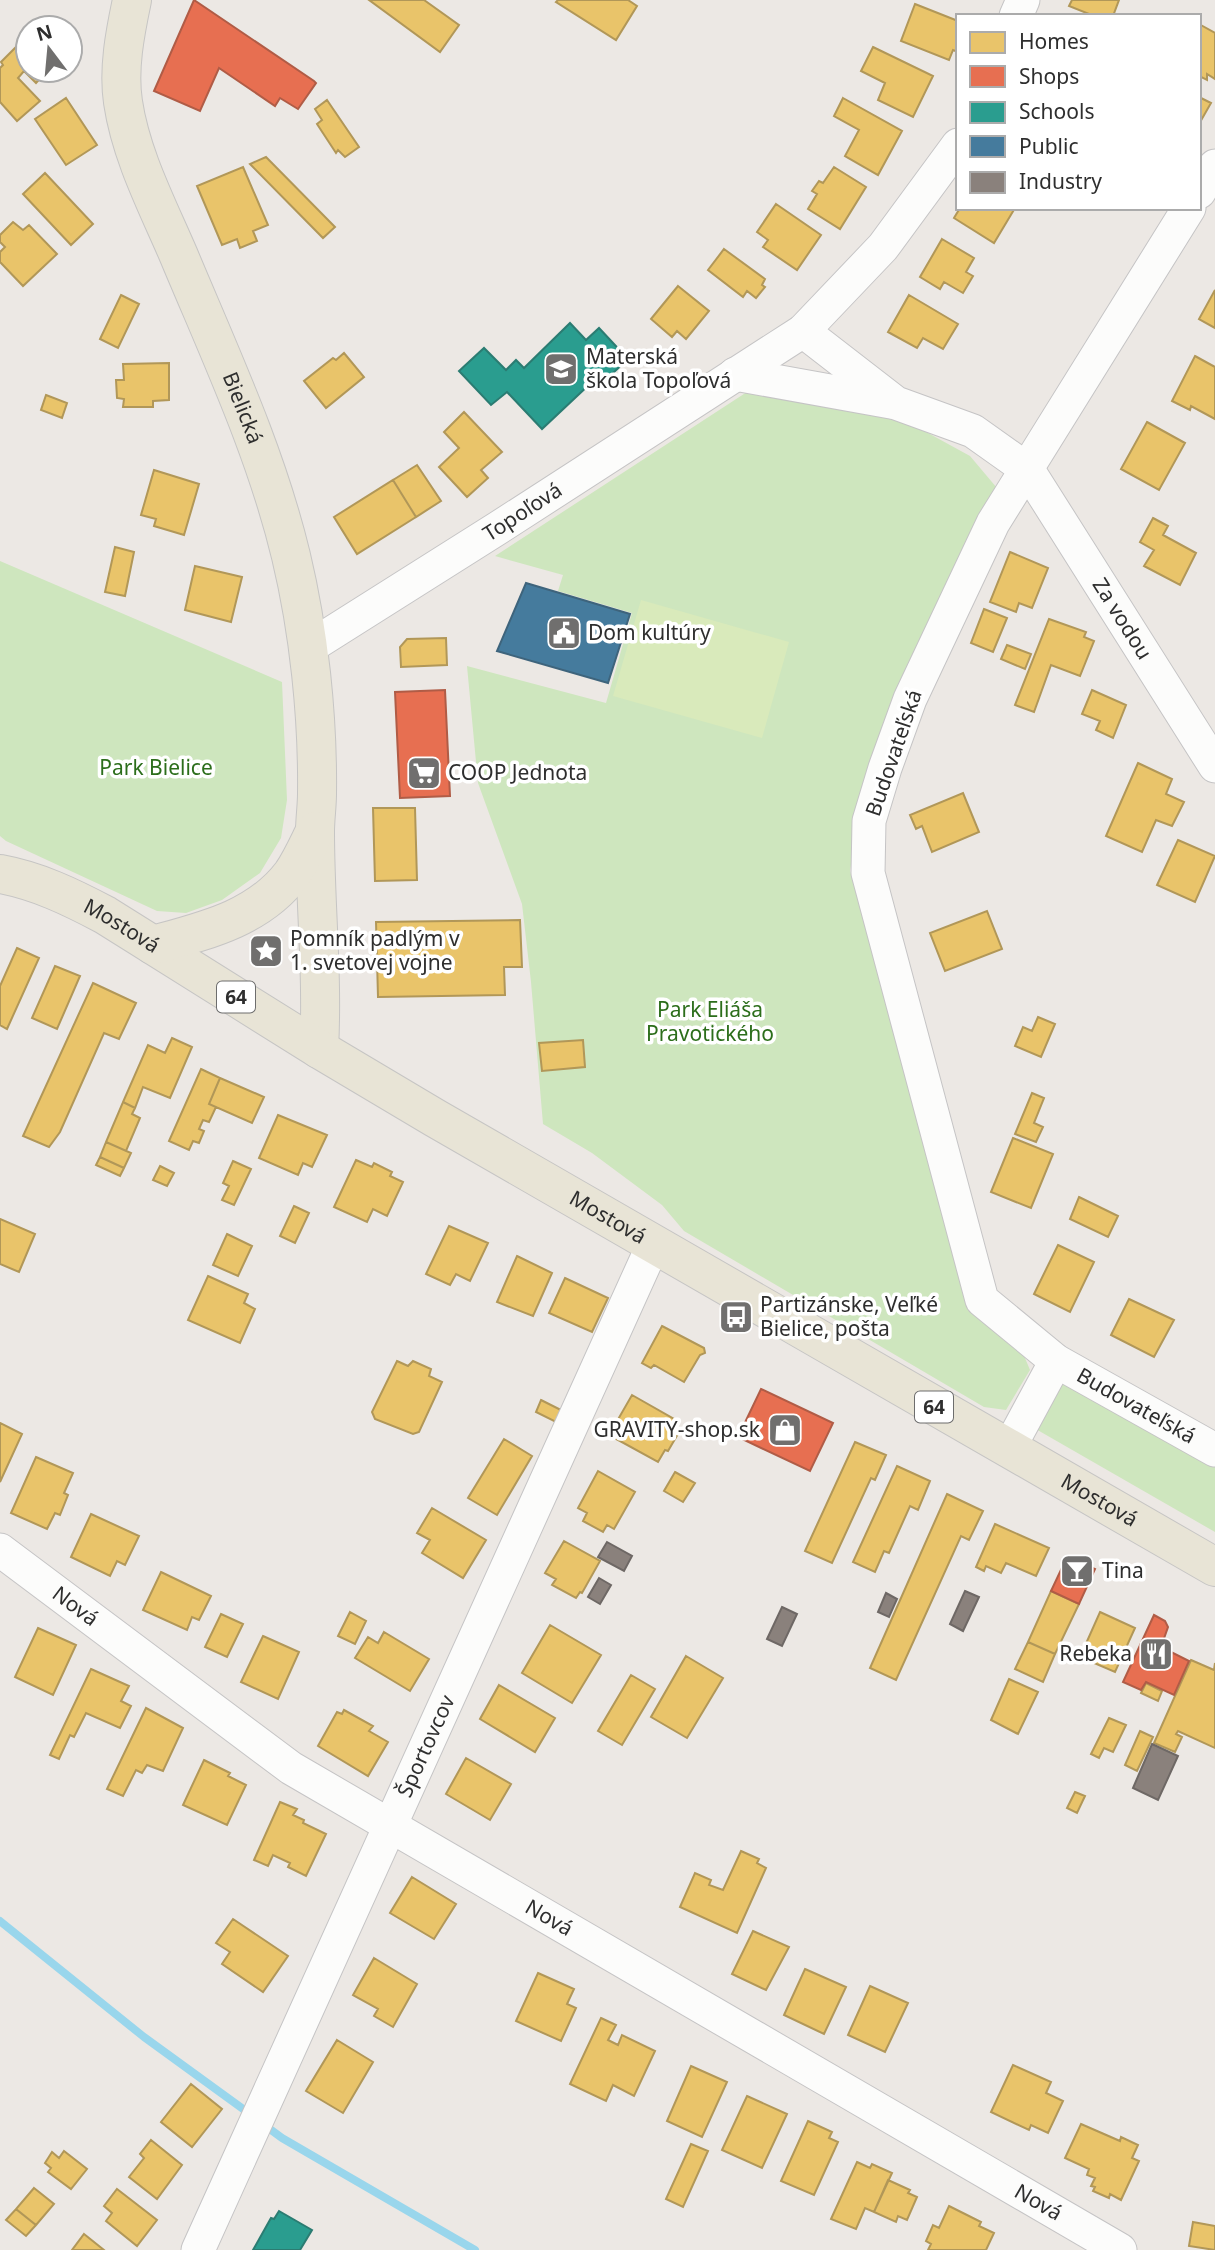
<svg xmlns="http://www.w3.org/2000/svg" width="1215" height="2250" font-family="'Noto Sans',sans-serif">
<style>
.green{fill:#cee6be}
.pitch{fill:#d9eabb}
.homes{fill:#e9c46a;stroke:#b19758;stroke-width:2}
.shops{fill:#e76f51;stroke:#b05c46;stroke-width:2}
.schools{fill:#2a9d8f;stroke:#2b7c72;stroke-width:2}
.public{fill:#457b9d;stroke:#3e647c;stroke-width:2}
.industry{fill:#8a817c;stroke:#6e6865;stroke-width:2}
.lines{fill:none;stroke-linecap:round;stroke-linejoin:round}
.stream{stroke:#99d6ec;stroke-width:8}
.minor-casing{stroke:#c5c4c5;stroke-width:35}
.major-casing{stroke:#c6c5c4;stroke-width:40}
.minor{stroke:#fcfcfb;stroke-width:33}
.major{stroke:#e8e4d6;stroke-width:38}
.labels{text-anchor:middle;stroke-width:7;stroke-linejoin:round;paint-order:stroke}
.shield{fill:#fff;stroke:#6d6d6d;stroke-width:2}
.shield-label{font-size:19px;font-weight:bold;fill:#2e2e2e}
.poi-label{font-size:21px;fill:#2e2e2e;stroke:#fff;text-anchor:start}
.street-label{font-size:21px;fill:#2e2e2e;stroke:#fff}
.park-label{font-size:21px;fill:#2c6e1b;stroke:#fff}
</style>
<rect width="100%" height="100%" fill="#ece8e4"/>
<path class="green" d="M750,390L897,416L970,456L997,488L864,790L850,871L969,1305L1015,1334L1030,1370L1006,1410L984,1407L684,1231L662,1205L592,1153L543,1124L531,982L522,904L478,783L467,666L606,703L632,613L558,591L563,575L495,556Z
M0,561L282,682L287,800L281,838L260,873L222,900L186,913L157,911L6,841L0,836Z
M1060,1375L1215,1462V1532L1034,1428Z"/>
<path class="pitch" d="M641,600L789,642L762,738L613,696Z"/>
<path class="homes" d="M369,0H424L459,25L440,52Z
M558,0H628L637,6L616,40L556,2Z
M1072,0H1119L1113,16H1094L1069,6Z
M915,4L958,21V52L953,50L949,60L901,41Z
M1199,24L1215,33V79L1207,74V80L1199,76Z
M28,35V70H48L36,83L24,71L18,78L40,101L17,121L0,102V68L3,65L1,62Z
M873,47L933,76L913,117L878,100L885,83L861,71Z
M1199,97L1211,103L1199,124Z
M66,98L97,145L66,165L35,119Z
M843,98L902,131L878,175L845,156L859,130L834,116Z
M327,100L359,147L345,157L338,150L336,153L317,124L322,120L315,109Z
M266,157L335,227L323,238L250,164Z
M243,167L268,225L253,231L257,241L240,248L237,239L222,245L197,186Z
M834,167L866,187L840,229L808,209L817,194L812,191L819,181L823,183Z
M45,173L93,224L71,245L23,194Z
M776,204L821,235L797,270L763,247L768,240L757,232Z
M960,208H1015L994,243L954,218Z
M13,222L23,230L29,225L57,254L23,286L0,262V252L5,247L0,242V235Z
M942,239L974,258L966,272L973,276L963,293L944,282L940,289L920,277Z
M724,249L765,279L762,285L765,287L756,298L747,291L743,297L708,270Z
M678,286L709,311L686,339L677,331L672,337L651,319Z
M1215,290V328L1199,319Z
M121,295L139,304L118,348L100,339Z
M909,295L958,324L943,349L923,338L917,348L888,332Z
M344,353L364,377L326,408L304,381L333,358L336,360Z
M1195,356L1215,367V419L1191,406L1190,410L1172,401Z
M169,363V400L153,401V407H123L124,399L117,398L116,380H124L123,364Z
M46,395L67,403L62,418L41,410Z
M464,412L502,452L481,470L488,478L467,497L439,467L459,448L444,432Z
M1147,422L1185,443L1159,490L1121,469Z
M417,465L441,501L416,517L393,480Z
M154,470L199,484L184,535L154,526L156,519L141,515Z
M393,480L416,517L357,554L334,517Z
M1153,518L1168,526L1163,535L1196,553L1180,585L1144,566L1154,550L1140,542Z
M115,547L134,552L125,596L105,592Z
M1010,552L1048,568L1032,608L1019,603L1016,612L990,602Z
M195,566L242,577L231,622L185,610Z
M984,609L1007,618L993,652L971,643Z
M1049,619L1086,632L1084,637L1094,641L1080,676L1051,665L1034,712L1015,705Z
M446,638L447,665L401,667L400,647L407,639Z
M1007,645L1031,654L1025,669L1001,659Z
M1092,690L1126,705L1113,738L1096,730L1100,721L1082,714Z
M1138,763L1172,779L1166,794L1184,802L1172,826L1156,820L1142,852L1106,836Z
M963,793L979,832L932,852L922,826L916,829L910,815Z
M373,808H415L417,880L375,881Z
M1178,840L1215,856L1195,902L1157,885Z
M987,911L1002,949L945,971L930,933Z
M520,920L522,967H504L505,995L378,997L376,922Z
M17,948L39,958L7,1029L0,1025V986Z
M55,966L80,976L57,1029L32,1018Z
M93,983L136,1003L119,1039L104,1033L60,1132L49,1147L23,1136Z
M1038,1017L1055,1024L1041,1057L1015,1046L1023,1027L1032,1031Z
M172,1038L192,1047L170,1098L143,1087L135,1108L123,1102L148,1045L165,1053Z
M583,1040L585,1067L542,1071L539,1043Z
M201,1069L220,1078L209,1104L216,1107L209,1122L203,1120L199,1129L204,1131L199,1143L193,1141L189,1150L169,1141Z
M220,1078L264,1097L252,1123L209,1104Z
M1032,1093L1044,1098L1034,1123L1043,1127L1036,1142L1015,1134Z
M123,1102L135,1108L132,1114L140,1118L126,1151L106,1142Z
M278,1115L327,1135L312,1167L303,1163L298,1175L259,1158Z
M1013,1138L1053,1154L1031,1208L991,1192Z
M106,1142L131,1153L124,1168L100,1157Z
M100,1157L124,1168L120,1176L96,1165Z
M356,1160L372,1167L374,1163L392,1172L390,1176L403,1182L387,1216L373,1209L367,1222L334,1207Z
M233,1161L251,1169L234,1205L222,1200L229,1186L223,1183Z
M160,1166L174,1173L167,1186L153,1180Z
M1079,1197L1118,1216L1108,1237L1070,1219Z
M294,1206L309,1213L295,1243L280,1236Z
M0,1219L35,1234L19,1272L0,1264Z
M449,1226L488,1243L470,1281L456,1274L450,1285L426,1274Z
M227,1234L252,1246L238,1276L213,1265Z
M1058,1245L1094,1262L1070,1312L1034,1294Z
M517,1256L552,1273L533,1316L497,1302Z
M208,1276L248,1294L244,1303L255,1309L240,1343L188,1320Z
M565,1278L608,1298L592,1332L549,1313Z
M1129,1299L1174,1320L1154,1357L1111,1335Z
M662,1326L704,1348L705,1353L700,1355L684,1382L654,1365L651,1368L642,1363Z
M397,1361L408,1366L413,1361L431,1369L429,1376L442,1382L419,1432L413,1434L375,1419L372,1412Z
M632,1395L674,1419L669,1429L678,1434L668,1451L665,1450L658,1462L609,1435Z
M541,1400L561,1410L556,1422L536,1412Z
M0,1423L22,1434L0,1482Z
M504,1439L532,1456L497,1515L468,1498Z
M855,1442L886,1455L875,1480L871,1478L832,1563L805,1551Z
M36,1457L73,1473L64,1493L68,1495L60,1515L55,1513L47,1529L11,1513Z
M897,1466L930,1481L918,1510L910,1506L889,1553L884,1551L875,1572L853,1562Z
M598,1471L635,1492L614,1529L607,1525L603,1532L583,1521L587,1513L578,1508Z
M675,1472L695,1483L683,1502L664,1491Z
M947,1494L983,1511L969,1540L961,1536L896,1680L870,1668Z
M432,1508L486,1540L463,1578L422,1553L430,1540L417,1533Z
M91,1514L139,1536L125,1565L117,1561L110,1576L71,1557Z
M995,1524L1049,1548L1036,1576L1006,1563L1001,1573L986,1566L984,1571L976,1567Z
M564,1541L600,1561L582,1593L580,1592L576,1598L552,1585L556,1579L545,1573Z
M161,1572L211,1596L199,1620L192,1617L187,1630L143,1610Z
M1051,1591L1079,1604L1055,1654L1028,1642Z
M350,1612L366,1621L355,1644L338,1636Z
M1100,1612L1135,1628L1115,1672L1080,1657Z
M221,1614L243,1624L227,1657L205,1647Z
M550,1625L601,1655L572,1703L522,1673Z
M38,1628L76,1645L53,1695L15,1677Z
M384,1632L429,1659L410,1691L355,1658L368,1637L378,1643Z
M263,1636L299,1652L278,1699L241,1682Z
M1028,1642L1055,1654L1043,1682L1015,1669Z
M686,1656L723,1678L687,1738L651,1717Z
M1191,1660L1214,1670L1215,1663V1748L1178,1731L1176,1734L1182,1737L1175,1752L1154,1743Z
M91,1669L129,1686L121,1701L131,1706L120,1728L86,1713L74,1737L70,1735L59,1759L50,1755Z
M631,1675L655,1689L622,1745L598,1731Z
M1009,1679L1038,1692L1018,1734L991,1720Z
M1146,1683L1162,1691L1158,1701L1141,1693Z
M499,1685L555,1718L535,1752L480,1719Z
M146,1708L183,1728L163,1771L147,1765L142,1773L136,1770L123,1796L107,1789Z
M344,1710L373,1726L369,1731L388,1742L368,1776L318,1746L337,1712L342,1714Z
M1109,1718L1126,1725L1113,1752L1104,1748L1099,1758L1091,1754Z
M1140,1731L1153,1737L1137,1771L1125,1765Z
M466,1758L511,1784L490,1820L446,1794Z
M204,1760L230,1773L228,1776L246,1785L227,1825L183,1805Z
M1075,1792L1085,1796L1077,1813L1067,1808Z
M280,1802L297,1809L293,1815L304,1820L303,1823L326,1834L306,1876L288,1867L290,1863L273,1855L268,1866L254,1860Z
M741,1851L759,1859L757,1863L766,1868L737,1933L680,1907L695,1873L711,1880L709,1885L723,1890Z
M412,1877L456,1904L434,1939L390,1913Z
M233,1919L288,1956L263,1992L222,1964L230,1952L216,1943Z
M753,1931L789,1947L766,1990L732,1974Z
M374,1958L417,1984L393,2027L374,2016L378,2009L353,1995Z
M805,1969L846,1987L824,2034L784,2015Z
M538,1973L574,1989L567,2004L576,2008L561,2041L516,2021Z
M870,1986L908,2003L885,2052L848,2035Z
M601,2018L616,2025L608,2040L618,2045L622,2035L655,2051L634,2096L613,2085L606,2101L570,2084Z
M337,2040L373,2062L343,2113L306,2091Z
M1013,2065L1051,2082L1046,2093L1063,2101L1048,2133L1031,2125L1029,2130L991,2112Z
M691,2066L727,2082L702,2137L667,2121Z
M191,2084L222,2109L192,2147L161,2122Z
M747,2096L787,2114L762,2168L722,2150Z
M808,2121L832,2132L829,2138L838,2142L814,2195L781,2181Z
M1081,2124L1120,2141L1121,2137L1138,2145L1132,2158L1139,2161L1121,2200L1110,2194L1109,2198L1093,2191L1095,2187L1091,2186L1095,2178L1087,2175L1089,2169L1065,2158Z
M151,2140L182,2165L157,2199L129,2177L144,2158L140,2154Z
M691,2144L708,2151L683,2207L666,2199Z
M64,2151L87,2169L71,2189L48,2172L51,2168L45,2163L52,2152L59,2158Z
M857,2162L870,2168L872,2164L892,2173L874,2212L865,2208L856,2229L831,2219Z
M888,2180L910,2190L908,2193L917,2197L907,2220L898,2216L896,2222L874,2212Z
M34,2188L54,2204L36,2225L16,2209Z
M117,2189L157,2220L137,2246L106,2221L112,2213L104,2206Z
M949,2206L981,2222L979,2226L994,2233L986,2250H928L931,2244L926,2241L933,2225L939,2228Z
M16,2209L36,2225L26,2236L6,2220Z
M1193,2222L1215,2226V2250L1189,2246Z
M84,2234L104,2250H72Z"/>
<path class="shops" d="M194,0L314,81L316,83L298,109L280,98L275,106L219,68L200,111L154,91Z
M445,690L450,796L400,798L395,692Z
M761,1389L833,1423L810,1471L738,1437Z
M1067,1557L1095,1569L1079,1604L1051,1591Z
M1154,1615L1165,1621L1168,1627L1161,1647L1189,1661L1174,1695L1146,1682L1141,1690L1123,1682Z"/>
<path class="schools" d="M570,323L586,340L599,328L628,359L597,388L592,382L542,429L507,392L491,405L459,371L484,348L506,370L516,360L524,368Z
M279,2211L312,2230L300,2250H253L271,2218L274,2219Z"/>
<path class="public" d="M526,583L630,614L608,683L497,651Z"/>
<path class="industry" d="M607,1542L632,1556L624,1571L598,1557Z
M599,1578L611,1585L600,1604L588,1597Z
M965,1591L979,1597L963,1631L950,1624Z
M886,1593L897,1599L889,1617L878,1612Z
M782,1607L797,1614L782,1646L767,1639Z
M1152,1744L1178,1756L1158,1800L1133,1788Z"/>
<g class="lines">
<path class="stream" d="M0,1921L144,2037L250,2114
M263,2124L282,2138L475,2250"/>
<g class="minor-casing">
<g id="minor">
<path d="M1016,16L1023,0"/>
<path d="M1199,192L1215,166"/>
<path id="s1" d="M1189,208L993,523L910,699L885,768L869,821L868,873L982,1300L1056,1361L1215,1450"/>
<path id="s2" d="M803,331L896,403L973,431L1028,470L1215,766"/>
<path d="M735,374L891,402"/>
<path id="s3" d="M308,648L498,528L803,331L883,247L958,145"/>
<path d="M1008,1450L1056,1361"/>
<path id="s4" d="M0,1550L291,1768L1120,2250"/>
<path id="s5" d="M198,2250L654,1243"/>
</g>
</g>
<g class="major-casing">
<g id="major">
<path id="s6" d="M132,0C125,33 118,69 123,102C131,156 158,207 179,256C220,354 266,452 291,556C309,631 318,717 317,794C317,806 315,819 315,832C315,904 323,976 319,1049"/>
<path id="s7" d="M0,874C38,881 71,897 105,915L319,1049L435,1118L1215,1567"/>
<path d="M153,945C204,931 258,919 292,874C301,861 308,845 315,831"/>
</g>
</g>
<use href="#minor" class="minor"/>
<use href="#major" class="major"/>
</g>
<defs>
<g id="school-square" transform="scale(1.75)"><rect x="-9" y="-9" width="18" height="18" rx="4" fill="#706f6e" stroke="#fff"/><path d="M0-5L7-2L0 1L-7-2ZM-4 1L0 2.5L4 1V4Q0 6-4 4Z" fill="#fff"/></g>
<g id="civic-square" transform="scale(1.75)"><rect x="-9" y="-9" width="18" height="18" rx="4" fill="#706f6e" stroke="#fff"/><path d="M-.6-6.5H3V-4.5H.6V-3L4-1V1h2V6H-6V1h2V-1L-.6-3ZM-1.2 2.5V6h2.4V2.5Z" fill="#fff"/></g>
<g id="supermarket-square" transform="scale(1.75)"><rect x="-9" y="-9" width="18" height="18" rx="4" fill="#706f6e" stroke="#fff"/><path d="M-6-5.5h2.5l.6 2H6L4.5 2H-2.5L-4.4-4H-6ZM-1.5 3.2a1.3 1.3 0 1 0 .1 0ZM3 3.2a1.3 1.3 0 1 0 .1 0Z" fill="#fff"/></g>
<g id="sight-square" transform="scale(1.75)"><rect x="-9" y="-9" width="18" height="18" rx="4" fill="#706f6e" stroke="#fff"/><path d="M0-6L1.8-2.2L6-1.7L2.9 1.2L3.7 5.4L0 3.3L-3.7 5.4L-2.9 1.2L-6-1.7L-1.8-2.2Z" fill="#fff"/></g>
<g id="bus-square" transform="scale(1.75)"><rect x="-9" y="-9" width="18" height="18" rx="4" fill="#706f6e" stroke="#fff"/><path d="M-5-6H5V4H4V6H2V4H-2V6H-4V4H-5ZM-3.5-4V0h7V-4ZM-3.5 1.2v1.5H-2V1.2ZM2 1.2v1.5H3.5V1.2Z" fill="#fff"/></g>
<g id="shop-square" transform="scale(1.75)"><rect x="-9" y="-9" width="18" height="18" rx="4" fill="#706f6e" stroke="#fff"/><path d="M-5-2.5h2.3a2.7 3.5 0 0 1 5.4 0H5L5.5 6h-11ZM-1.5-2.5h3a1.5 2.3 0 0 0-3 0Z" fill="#fff"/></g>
<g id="bar-square" transform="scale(1.75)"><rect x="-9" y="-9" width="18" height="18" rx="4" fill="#706f6e" stroke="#fff"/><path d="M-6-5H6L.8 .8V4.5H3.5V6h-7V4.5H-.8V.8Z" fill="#fff"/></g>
<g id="restaurant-square" transform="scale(1.75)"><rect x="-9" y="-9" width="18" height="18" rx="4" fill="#706f6e" stroke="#fff"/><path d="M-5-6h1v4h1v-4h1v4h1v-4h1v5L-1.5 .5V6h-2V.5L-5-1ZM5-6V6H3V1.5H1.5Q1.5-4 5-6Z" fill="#fff"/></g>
</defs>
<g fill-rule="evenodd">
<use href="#school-square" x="561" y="369"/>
<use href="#civic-square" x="564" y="633"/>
<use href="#supermarket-square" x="424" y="773"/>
<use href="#sight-square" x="266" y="951"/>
<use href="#bus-square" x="736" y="1317"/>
<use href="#shop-square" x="785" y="1430"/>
<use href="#bar-square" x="1077" y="1571"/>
<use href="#restaurant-square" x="1156" y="1654"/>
</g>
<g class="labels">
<g class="shield">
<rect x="217" y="981.5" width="38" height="31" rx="5"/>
<rect x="915" y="1391.5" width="38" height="31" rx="5"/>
</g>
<g class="shield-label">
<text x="236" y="1004">64</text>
<text x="934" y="1414">64</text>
</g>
<g class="poi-label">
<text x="586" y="364">Materská<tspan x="586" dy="24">škola Topoľová</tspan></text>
<text x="588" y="640">Dom kultúry</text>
<text x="448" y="780">COOP Jednota</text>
<text x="290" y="946">Pomník padlým v<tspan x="290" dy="24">1. svetovej vojne</tspan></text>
<text x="760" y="1312">Partizánske, Veľké<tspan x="760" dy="24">Bielice, pošta</tspan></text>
<text x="760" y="1437" text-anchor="end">GRAVITY-shop.sk</text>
<text x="1102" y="1578">Tina</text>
<text x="1132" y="1661" text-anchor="end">Rebeka</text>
</g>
<g class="street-label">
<text dy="7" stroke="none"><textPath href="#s6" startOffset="432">Bielická</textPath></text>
<text dy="7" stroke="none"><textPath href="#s3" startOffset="254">Topoľová</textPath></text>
<text dy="7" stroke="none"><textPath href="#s2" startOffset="443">Za vodou</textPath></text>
<text transform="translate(894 753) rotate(-71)" y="7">Budovateľská</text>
<text dy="7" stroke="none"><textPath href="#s7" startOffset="133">Mostová</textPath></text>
<text dy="7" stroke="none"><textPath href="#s7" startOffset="700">Mostová</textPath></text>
<text dy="7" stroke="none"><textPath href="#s1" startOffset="1376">Budovateľská</textPath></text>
<text dy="7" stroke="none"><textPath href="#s7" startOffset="1267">Mostová</textPath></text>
<text dy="7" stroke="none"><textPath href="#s4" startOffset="94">Nová</textPath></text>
<text dy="7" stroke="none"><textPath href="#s5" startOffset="553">Športovcov</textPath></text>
<text dy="7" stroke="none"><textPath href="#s4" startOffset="662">Nová</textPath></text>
<text dy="7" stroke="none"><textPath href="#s4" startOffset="1228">Nová</textPath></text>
</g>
<g class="park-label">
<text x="156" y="775">Park Bielice</text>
<text x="710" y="1017">Park Eliáša<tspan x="710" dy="24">Pravotického</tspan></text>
</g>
</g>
<rect x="956" y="14" width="245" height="196" fill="#ffffff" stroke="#ababab" stroke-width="2"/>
<rect x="970" y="32" width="35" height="21" fill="#e9c46a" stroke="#ababab" stroke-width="2"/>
<text x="1019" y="49" font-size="21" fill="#2e2e2e">Homes</text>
<rect x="970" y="66" width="35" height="21" fill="#e76f51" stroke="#ababab" stroke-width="2"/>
<text x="1019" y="84" font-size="21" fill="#2e2e2e">Shops</text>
<rect x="970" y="102" width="35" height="21" fill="#2a9d8f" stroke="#ababab" stroke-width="2"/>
<text x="1019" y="119" font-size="21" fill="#2e2e2e">Schools</text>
<rect x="970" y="136" width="35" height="21" fill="#457b9d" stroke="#ababab" stroke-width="2"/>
<text x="1019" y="154" font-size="21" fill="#2e2e2e">Public</text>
<rect x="970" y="172" width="35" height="21" fill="#8a817c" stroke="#ababab" stroke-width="2"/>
<text x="1019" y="189" font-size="21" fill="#2e2e2e">Industry</text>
<g transform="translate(49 49) rotate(344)"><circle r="33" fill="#ffffff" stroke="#ababab" stroke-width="2"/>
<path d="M0-5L12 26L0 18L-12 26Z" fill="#706f6e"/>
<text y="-10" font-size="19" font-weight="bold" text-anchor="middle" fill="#2e2e2e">N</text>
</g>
</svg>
